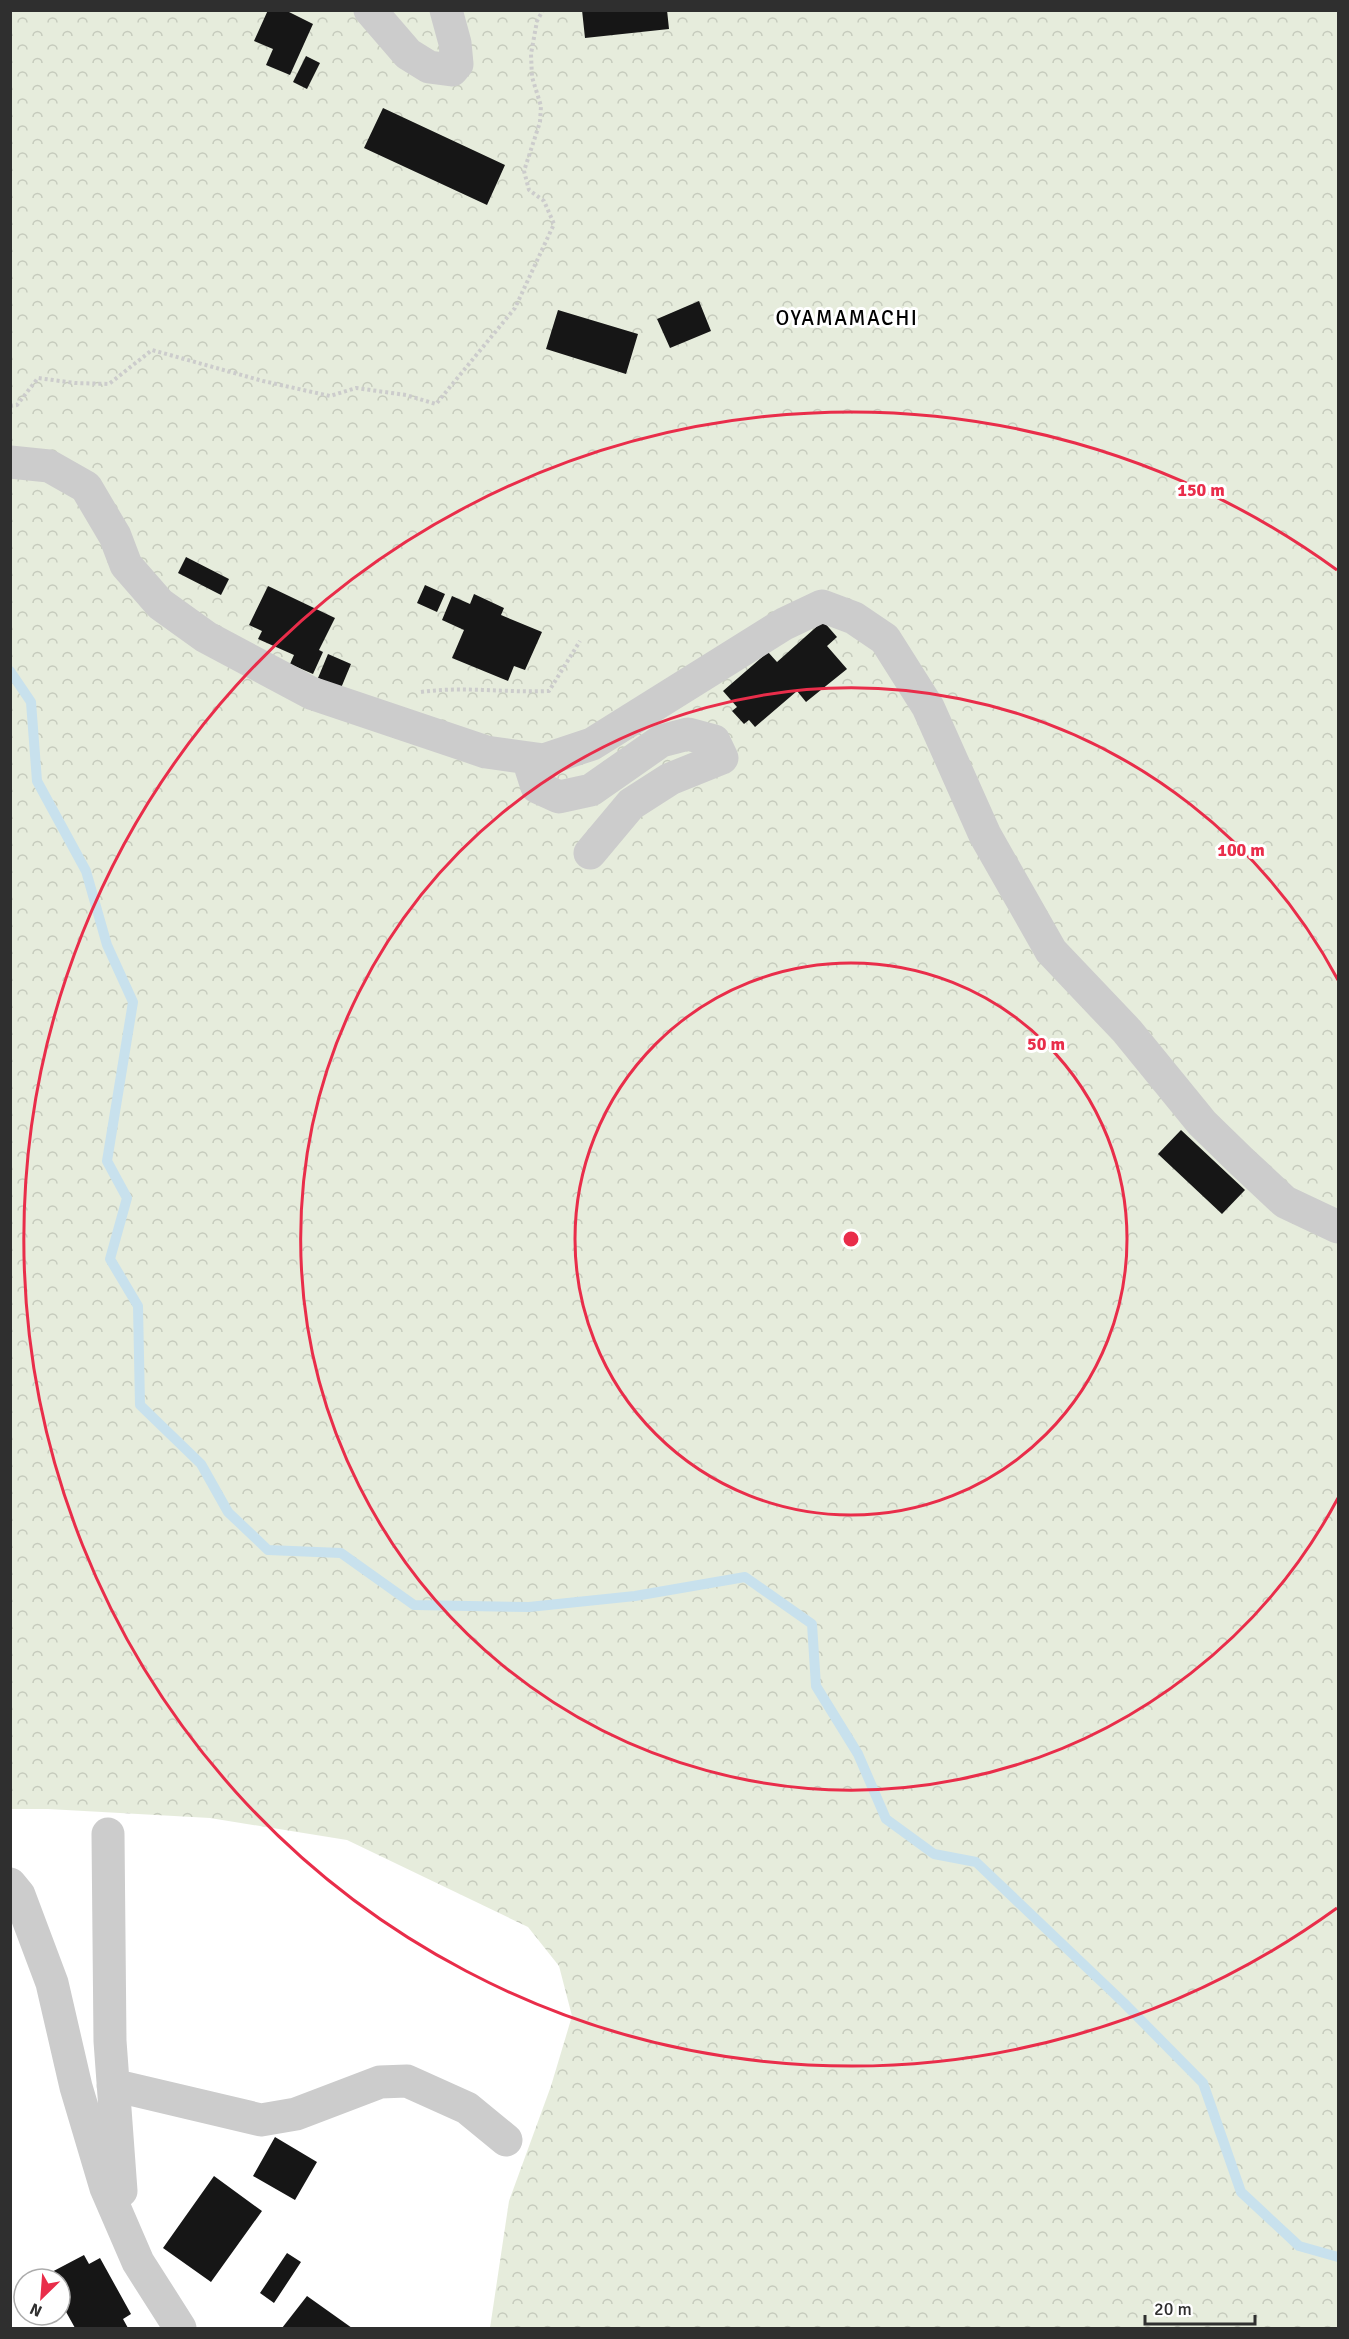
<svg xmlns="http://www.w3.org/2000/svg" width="1349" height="2339" font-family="Signika,sans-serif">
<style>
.forest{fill:url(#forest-crowns)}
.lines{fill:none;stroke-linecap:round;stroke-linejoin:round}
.stream{stroke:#c8e1ed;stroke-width:10}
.building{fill:#161616}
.path{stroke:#ccc;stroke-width:4;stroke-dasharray:3 3;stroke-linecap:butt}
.street{stroke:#ccc;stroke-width:33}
.ring{fill:none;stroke:#e92d4a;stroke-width:3}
.labels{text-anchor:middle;stroke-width:6;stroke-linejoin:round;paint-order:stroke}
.quarter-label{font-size:21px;letter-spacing:1.5px;fill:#000;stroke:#fff}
.centre{fill:#e92d4a;stroke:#fff;stroke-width:3}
.ring-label{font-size:18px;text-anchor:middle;font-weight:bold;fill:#e92d4a;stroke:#fff;stroke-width:6;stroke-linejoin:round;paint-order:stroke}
</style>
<defs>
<pattern id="forest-crowns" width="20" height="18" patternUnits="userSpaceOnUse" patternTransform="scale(1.5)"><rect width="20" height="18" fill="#e6ecdc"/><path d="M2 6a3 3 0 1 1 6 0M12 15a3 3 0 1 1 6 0" fill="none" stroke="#c6cbbd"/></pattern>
</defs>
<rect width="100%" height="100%" fill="#fff"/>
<path class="forest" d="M11,11H1338V2328H490L509,2201L551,2086L572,2016L559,1966L528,1927L347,1840L210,1818L48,1809H11Z"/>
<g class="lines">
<path class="stream" d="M10,671L31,702L37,781L86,871L107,945L133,1002L107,1161L127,1198L110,1259L138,1306L140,1405L201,1464L228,1512L268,1550L341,1553L414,1605L529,1607L635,1596L745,1577L812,1624L816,1686L858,1754L886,1819L934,1854L976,1862L1124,2003L1203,2083L1241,2192L1299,2246L1338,2257"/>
</g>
<path class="building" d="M268,10H285L313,24L290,75L266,65L273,49L254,41Z
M582,10H667L669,29L585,38Z
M306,56L320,63L307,89L293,82Z
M383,108L505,165L487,205L364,148Z
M699,301L711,331L670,348L657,319Z
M558,310L638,334L626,374L546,349Z
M186,557L229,579L221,595L178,573Z
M425,585L445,594L437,612L417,603Z
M268,586L335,618L319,650L323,652L313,674L290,664L294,655L258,639L262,631L249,625Z
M474,594L504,608L501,615L542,632L525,670L514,666L508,681L452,658L464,630L442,620L452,596L470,604Z
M823,621L837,637L827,646L847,669L806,702L797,691L755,727L749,720L744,724L732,711L737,707L723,691L768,652L777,662Z
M328,654L351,664L341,688L318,678Z
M1181,1130L1245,1190L1222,1214L1158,1154Z
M275,2137L317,2162L295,2200L253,2176Z
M214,2176L262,2211L211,2282L163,2248Z
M287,2253L301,2262L274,2303L260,2293Z
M84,2255L89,2264L100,2258L131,2314L123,2319L128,2328H75L60,2301V2279H48L46,2275Z
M307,2296L352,2328H282Z"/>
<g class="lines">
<path class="path" d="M10,406L17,405L38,378L75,383L109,384L152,350L263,381L330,396L356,388L406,395L436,404L515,308L554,224L544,201L529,190L524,171L540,122L541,106L532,77L531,54L537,21L543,10
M421,692C464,686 506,693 549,691L580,641"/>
<path class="street" d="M370,10L408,54L429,67L452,70L457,64L455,43L446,10
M10,462L49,466L86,487L115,536L126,565L160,604L206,637L311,693L486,752L544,760L592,744L784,624L822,606L854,618L885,639L928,707L985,835L1051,951L1127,1031L1202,1123L1240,1160L1285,1202L1338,1227
M528,759L537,787L559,797L591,790L661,741L688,734L714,741L722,758L670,779L631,804L590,853
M108,1834L110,2041L121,2191
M10,1884L19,1895L52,1983L76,2087L106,2188L138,2262L180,2328
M113,2085L261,2120L296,2114L380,2082L407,2081L467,2108L506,2140"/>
</g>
<g class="ring">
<circle cx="851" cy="1239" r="276"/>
<path d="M1338 1498A551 551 0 1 1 1338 980"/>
<path d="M1337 1908A827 827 0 1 1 1337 570"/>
</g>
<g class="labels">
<g class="quarter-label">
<text x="847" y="325">OYAMAMACHI</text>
</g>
</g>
<circle cx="851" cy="1239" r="9" class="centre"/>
<g class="ring-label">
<text x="1201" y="496">150 m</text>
<text x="1241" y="856">100 m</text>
<text x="1046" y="1050">50 m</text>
</g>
<rect width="1349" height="2339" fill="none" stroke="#2f2f2f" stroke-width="24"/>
<g transform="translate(42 2297) rotate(205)"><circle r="28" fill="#ffffff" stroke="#acacac" stroke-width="1.5"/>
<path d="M0-4.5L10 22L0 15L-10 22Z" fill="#e92d4a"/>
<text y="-9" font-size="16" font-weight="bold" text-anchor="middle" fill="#2f2f2f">N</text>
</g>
<path d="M1145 2315v9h110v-9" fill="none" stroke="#2f2f2f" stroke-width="3"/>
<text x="1154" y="2315" font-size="18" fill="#2f2f2f" stroke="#ffffff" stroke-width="4.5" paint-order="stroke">20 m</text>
</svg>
